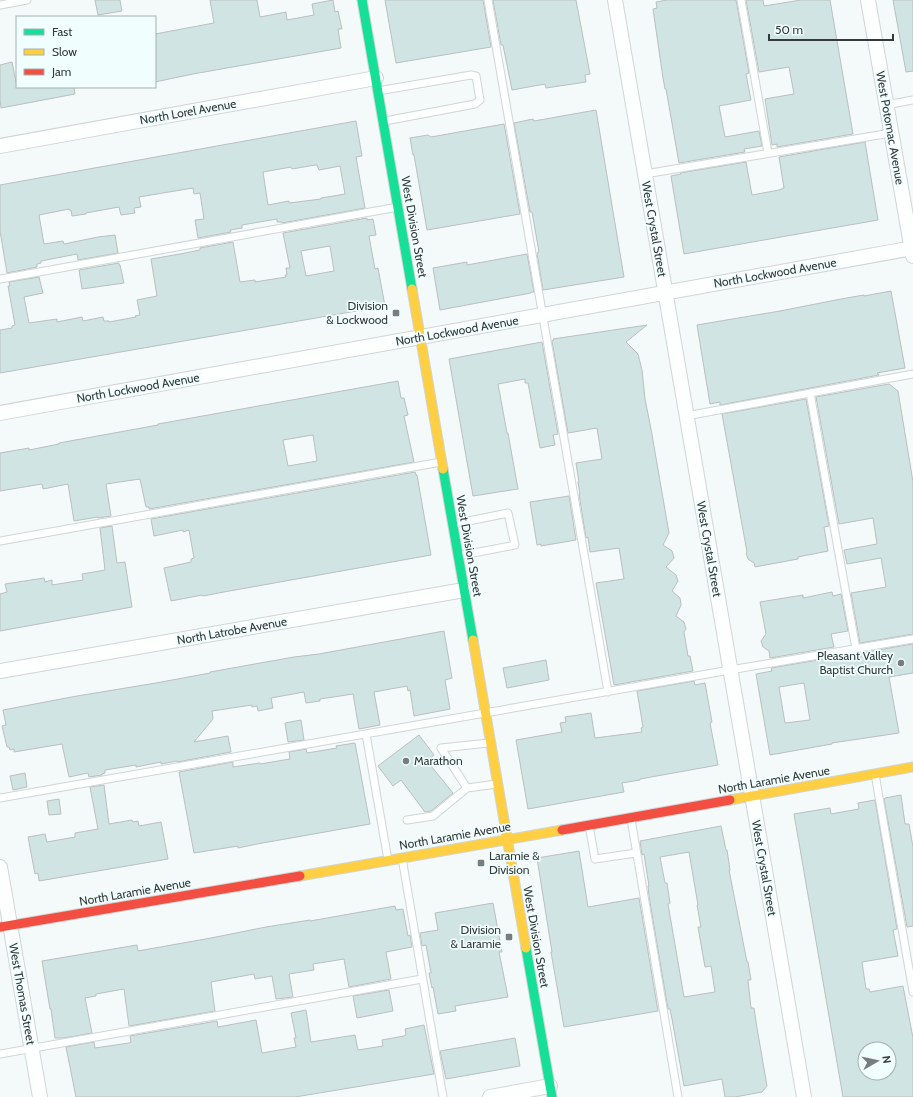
<svg xmlns="http://www.w3.org/2000/svg" width="913" height="1097" font-family="Cabin,sans-serif">
<style>
.building{fill:#d0e4e4;stroke:#babfbf;fill-rule:evenodd}
.lines{fill:none;stroke-linecap:round;stroke-linejoin:round}
.lane-casing{stroke:#d0d5d5;stroke-width:9}
.street-casing{stroke:#d0d5d5;stroke-width:16}
.fast-casing{stroke:#d0d5d5;stroke-width:11}
.slow-casing{stroke:#d0d5d5;stroke-width:11}
.jam-casing{stroke:#d0d5d5;stroke-width:11}
.lane{stroke:#fdfefe;stroke-width:7}
.street{stroke:#fdfefe;stroke-width:14}
.fast{stroke:#16e098;stroke-width:9}
.slow{stroke:#ffcf43;stroke-width:9}
.jam{stroke:#f24e42;stroke-width:9}
.poi-dot{fill:#777d7d;stroke:#f0fefe;stroke-width:1.5}
.labels{text-anchor:middle;stroke-width:3.5;stroke-linejoin:round;paint-order:stroke}
.street-label{font-size:12px;fill:#343939;stroke:#f0fefe}
.poi-label{font-size:12px;fill:#343939;stroke:#f0fefe;text-anchor:end}
</style>
<rect width="100%" height="100%" fill="#f4fafa"/>
<path class="building" d="M95,0H120L122,11L98,15Z
M210,0H257L260,17L286,12L287,20L314,15L312,4L333,0L335,12L338,11L342,29H338L341,48L193,74L155,82V34L214,23Z
M385,0H483L491,47L396,63Z
M493,0H576L590,74L585,75L586,82L546,88L545,84L512,90L503,45H501Z
M667,0H736L749,73L746,74L751,100L719,106L725,137L759,131L762,146L744,149L745,152L679,163L666,89H665L663,78L653,9L657,8L656,2Z
M746,0H763L764,6L801,0H830L853,134L777,147V144L772,145L765,99L794,94L789,67L759,72Z
M893,0H913V71L906,72Z
M12,62L17,87H74L75,94L1,108L0,100V65Z
M596,110L624,277L543,290L537,253L539,252L532,212H530L514,123L533,119L534,121Z
M356,121L362,156L356,157L365,208L282,223V222H277V219L242,225V228L230,230L231,232L198,238L195,220L204,219L200,193L194,194L193,188L139,197L141,207L134,208L135,213L121,215L119,207L86,213V214L72,216L71,210H69V209L39,215L44,244L63,241L64,244L98,237L115,235L118,253L78,260L77,254L41,261V263L37,264V267L7,273L0,231V185ZM315,165H317L319,170L340,166L345,194L321,198V199L289,203V201L268,205L263,172L291,167L292,169Z
M504,124L520,214L427,230L414,155H413L410,138L428,135L431,137Z
M865,142L878,220L684,254L671,176L681,174L680,173L746,162L752,195L779,190L784,188L779,157Z
M367,218V220L373,219L376,235L369,236L375,269L378,268L385,306L0,373V330L12,328V326L15,325L8,286H10L9,282L39,277L43,293L24,297L29,323L57,319V322L82,317L83,321L103,317L104,321H109V322L136,317L135,316L140,315L137,300L157,296L151,259L180,254L200,250V248L233,242L240,282L255,280V282L286,277L285,275H287L286,268H290L283,233ZM330,246L334,271L306,276L301,251Z
M527,254L534,292H531V293L440,310L433,268L467,262V265Z
M119,263V265H120L124,283L82,289L79,270Z
M891,291L905,368L877,373L879,375L720,405V402L710,404L697,325L780,311L841,299L864,295V296Z
M647,325L626,342L638,354L642,370L645,399L651,429L669,533L663,545L672,551L674,558L666,567L676,575L678,581L672,591L680,598L681,605L676,616L684,622L686,629L684,632L688,656H690L693,671L614,685L596,583L624,579L619,548L590,552L588,537L586,538L579,494H580L578,482H579L576,463L602,459L597,428L568,433L552,341L554,340L553,339Z
M542,342L558,434L553,435L555,445L540,448L528,383H525V379L498,384L507,433H508L518,489L473,496L449,359Z
M398,381L401,398H404L408,415L404,416L414,462L149,509V507H146L140,479L106,484L111,516L98,518V517L74,521L68,484L43,489L42,484L0,491V453L29,448V450L59,444V443L158,425V424ZM313,435L317,461L288,466L283,440Z
M889,384L898,391L913,482V634L860,643L851,593L886,587L881,558L847,564L844,550L877,544L873,518L839,524L816,397Z
M806,399L829,526L824,527L828,551L798,557V559L755,567L754,563L748,559L746,553L747,552L722,414Z
M415,472L416,475H417L431,555L224,592L203,596L202,595L171,601L164,568L191,562V559L194,558L189,530L183,532V530L154,536L151,519Z
M569,496L576,540L541,546V544L537,545L530,502Z
M112,526L117,563L125,562L132,607L0,631V594L7,592L5,584L44,578L45,582L52,580V585L83,580L82,574L105,570L100,528Z
M832,592L833,596L841,594L848,631L831,634L834,647L770,658L769,651L763,647L761,641L766,634L760,602L803,595V598Z
M444,631L452,678L445,680L450,709L414,716L410,690L408,691L407,686L374,692L380,725L359,729L353,694L320,699V701L306,703L304,692L271,698L273,708L258,711L257,706L252,707V705L212,711L213,719L194,742L228,736L231,752L177,762V761L161,764V762L136,767V765L105,770V773L102,774V775L89,777L88,773L69,777L62,744L14,752V749L10,750L9,747H7L2,726L6,725L3,710L77,696L156,683L210,673V672L294,657L319,654Z
M913,644V673L889,677L899,733L832,743V744L770,755L756,674L772,671L771,668L836,657V661L861,657L860,653ZM804,683L810,720L785,723L779,687Z
M546,660L549,680L507,688L503,668Z
M694,681L695,685L705,683L712,722L710,723L718,765L640,779V780L622,783L624,792L528,809L516,740L562,732L560,723L566,722L565,717L591,713L595,738L642,732L641,728L643,727L637,691Z
M301,720L304,740L288,742L285,723Z
M419,735L434,755L427,761L453,793L431,811L425,812L401,780L393,786L378,766Z
M355,743L370,824L257,844L238,848V846L194,853L179,772L233,762V767L260,763V764L290,759L289,752L306,749L307,753L337,748L336,746Z
M25,773L27,787L13,790L10,776Z
M104,785L109,824L132,820L133,822L138,821L139,826L161,822L168,859L39,881L38,873L35,874L28,837L45,834L47,842L75,837V833L98,829L90,787Z
M901,795L905,824H909L913,847V926L907,927L884,799L885,798Z
M59,799L61,814L49,815L47,801Z
M875,800L897,929L893,930L898,956L862,962L866,989H869L870,992L903,986L913,1038V1097H843L794,814L830,808L831,814L859,809L858,803ZM865,1049H889V1073H865Z
M721,826L726,850H727L730,870H729L747,962H748L751,980H748L751,1008H754L757,1028L767,1086L762,1092L735,1097H725L722,1079L684,1086L672,1019L670,1009H668L649,896L648,886H649L644,854L642,855L640,841ZM689,852L698,905H697L701,927H698L705,967L711,966L715,992L684,997L668,904L670,903L667,883H665L660,857Z
M579,851L588,907L639,898L658,1011L564,1027L551,952H552L537,858Z
M493,903L502,952H499L508,997L455,1006L456,1011L438,1014L433,987L432,988L429,973H431L426,945L422,946L420,933L438,930L435,913Z
M395,906L396,910L403,909L408,936L410,935L412,947L386,952L391,979L349,987L344,959L313,964L314,970L289,974L293,997L276,999L272,976L255,979L254,974L211,982L215,1011L129,1026L124,989L96,994V996L85,998L92,1033L64,1038H55L51,1009H50L42,961L137,945L138,951L211,938L266,927L310,920V921Z
M389,990L393,1011L357,1018L353,996Z
M306,1010L311,1042L355,1035L358,1050L383,1046L382,1040L404,1036L406,1035L405,1029L424,1025L434,1074L295,1097H76L66,1047L94,1042L95,1048L129,1043L131,1042L130,1036L217,1021L218,1027L256,1020L262,1053L296,1047L294,1038H296L291,1013Z
M515,1038L520,1066L446,1079L440,1051Z"/>
<g class="lines">
<g class="lane-casing">
<path id="lane" d="M488,0L608,692
M741,0L768,153
M0,5L27,0
M378,91L471,75L476,76L480,100L475,104L385,121
M886,105L913,100
M645,174L891,133
M0,279L398,207
M810,393L856,649
M686,416L913,374
M454,524L508,513L515,545L458,556
M0,541L441,462
M366,734L388,860
M875,774L913,992
M467,788L441,748L489,743
M0,798L730,670L913,639
M631,819L678,1097
M407,820L433,816L467,788L497,784
M589,825L595,859L636,853
M402,858L443,1097
M0,1054L422,979"/>
</g>
<g class="street-casing">
<path id="street" d="M615,0L804,1097
M868,0L913,256
M0,146L376,78
M0,413L913,248
M0,671L464,590
M0,867L40,1097
M490,1097L550,1086"/>
</g>
<g class="fast-casing">
<path id="fast" d="M362,0L412,289
M443,469L473,640
M526,948L552,1097"/>
</g>
<g class="slow-casing">
<path id="slow" d="M412,289L443,469
M473,640L526,948
M730,800L913,767
M300,876L562,830"/>
</g>
<g class="jam-casing">
<path id="jam" d="M562,830L730,800
M0,927L300,876"/>
</g>
<use href="#lane" class="lane"/>
<use href="#street" class="street"/>
<use href="#fast" class="fast"/>
<use href="#slow" class="slow"/>
<use href="#jam" class="jam"/>
</g>
<g class="poi-dot">
<rect x="392" y="309" width="8" height="8" rx="2"/>
<circle cx="901" cy="663" r="4"/>
<circle cx="406" cy="761" r="4"/>
<rect x="477" y="859" width="8" height="8" rx="2"/>
<rect x="505" y="933" width="8" height="8" rx="2"/>
</g>
<g class="labels">
<g class="street-label">
<text transform="translate(188 112) rotate(-10)" y="4">North Lorel Avenue</text>
<text transform="translate(890 128) rotate(80)" y="4">West Potomac Avenue</text>
<text transform="translate(414 227) rotate(80)" y="4">West Division Street</text>
<text transform="translate(654 229) rotate(80)" y="4">West Crystal Street</text>
<text transform="translate(775 273) rotate(-10)" y="4">North Lockwood Avenue</text>
<text transform="translate(457 331) rotate(-10)" y="4">North Lockwood Avenue</text>
<text transform="translate(138 388) rotate(-10)" y="4">North Lockwood Avenue</text>
<text transform="translate(469 546) rotate(80)" y="4">West Division Street</text>
<text transform="translate(709 549) rotate(80)" y="4">West Crystal Street</text>
<text transform="translate(232 631) rotate(-10)" y="4">North Latrobe Avenue</text>
<text transform="translate(774 780) rotate(-10)" y="4">North Laramie Avenue</text>
<text transform="translate(455 836) rotate(-10)" y="4">North Laramie Avenue</text>
<text transform="translate(764 868) rotate(80)" y="4">West Crystal Street</text>
<text transform="translate(135 892) rotate(-10)" y="4">North Laramie Avenue</text>
<text transform="translate(536 937) rotate(80)" y="4">West Division Street</text>
<text transform="translate(22 994) rotate(80)" y="4">West Thomas Street</text>
</g>
<g class="poi-label">
<text x="388" y="310">Division<tspan x="388" dy="14">&amp; Lockwood</tspan></text>
<text x="893" y="660">Pleasant Valley<tspan x="893" dy="14">Baptist Church</tspan></text>
<text x="414" y="765" text-anchor="start">Marathon</text>
<text x="489" y="860" text-anchor="start">Laramie &amp;<tspan x="489" dy="14">Division</tspan></text>
<text x="501" y="934">Division<tspan x="501" dy="14">&amp; Laramie</tspan></text>
</g>
</g>
<rect x="16" y="16" width="140" height="72" fill="#f0fefe" stroke="#a5afaf"/>
<rect x="24" y="29" width="20" height="6" fill="#16e098" stroke="#a5afaf"/>
<text x="52" y="36" font-size="12" fill="#343939">Fast</text>
<rect x="24" y="49" width="20" height="6" fill="#ffcf43" stroke="#a5afaf"/>
<text x="52" y="56" font-size="12" fill="#343939">Slow</text>
<rect x="24" y="69" width="20" height="6" fill="#f24e42" stroke="#a5afaf"/>
<text x="52" y="76" font-size="12" fill="#343939">Jam</text>
<g transform="translate(877 1061) rotate(81)"><circle r="19" fill="#f0fefe" stroke="#a5afaf"/>
<path d="M0-3L7 15L0 10L-7 15Z" fill="#777d7d"/>
<text y="-6" font-size="11" font-weight="bold" text-anchor="middle" fill="#343939">N</text>
</g>
<path d="M769 34v6h124v-6" fill="none" stroke="#343939" stroke-width="2"/>
<text x="775" y="34" font-size="12" fill="#343939" stroke="#f0fefe" stroke-width="3" paint-order="stroke">50 m</text>
</svg>
